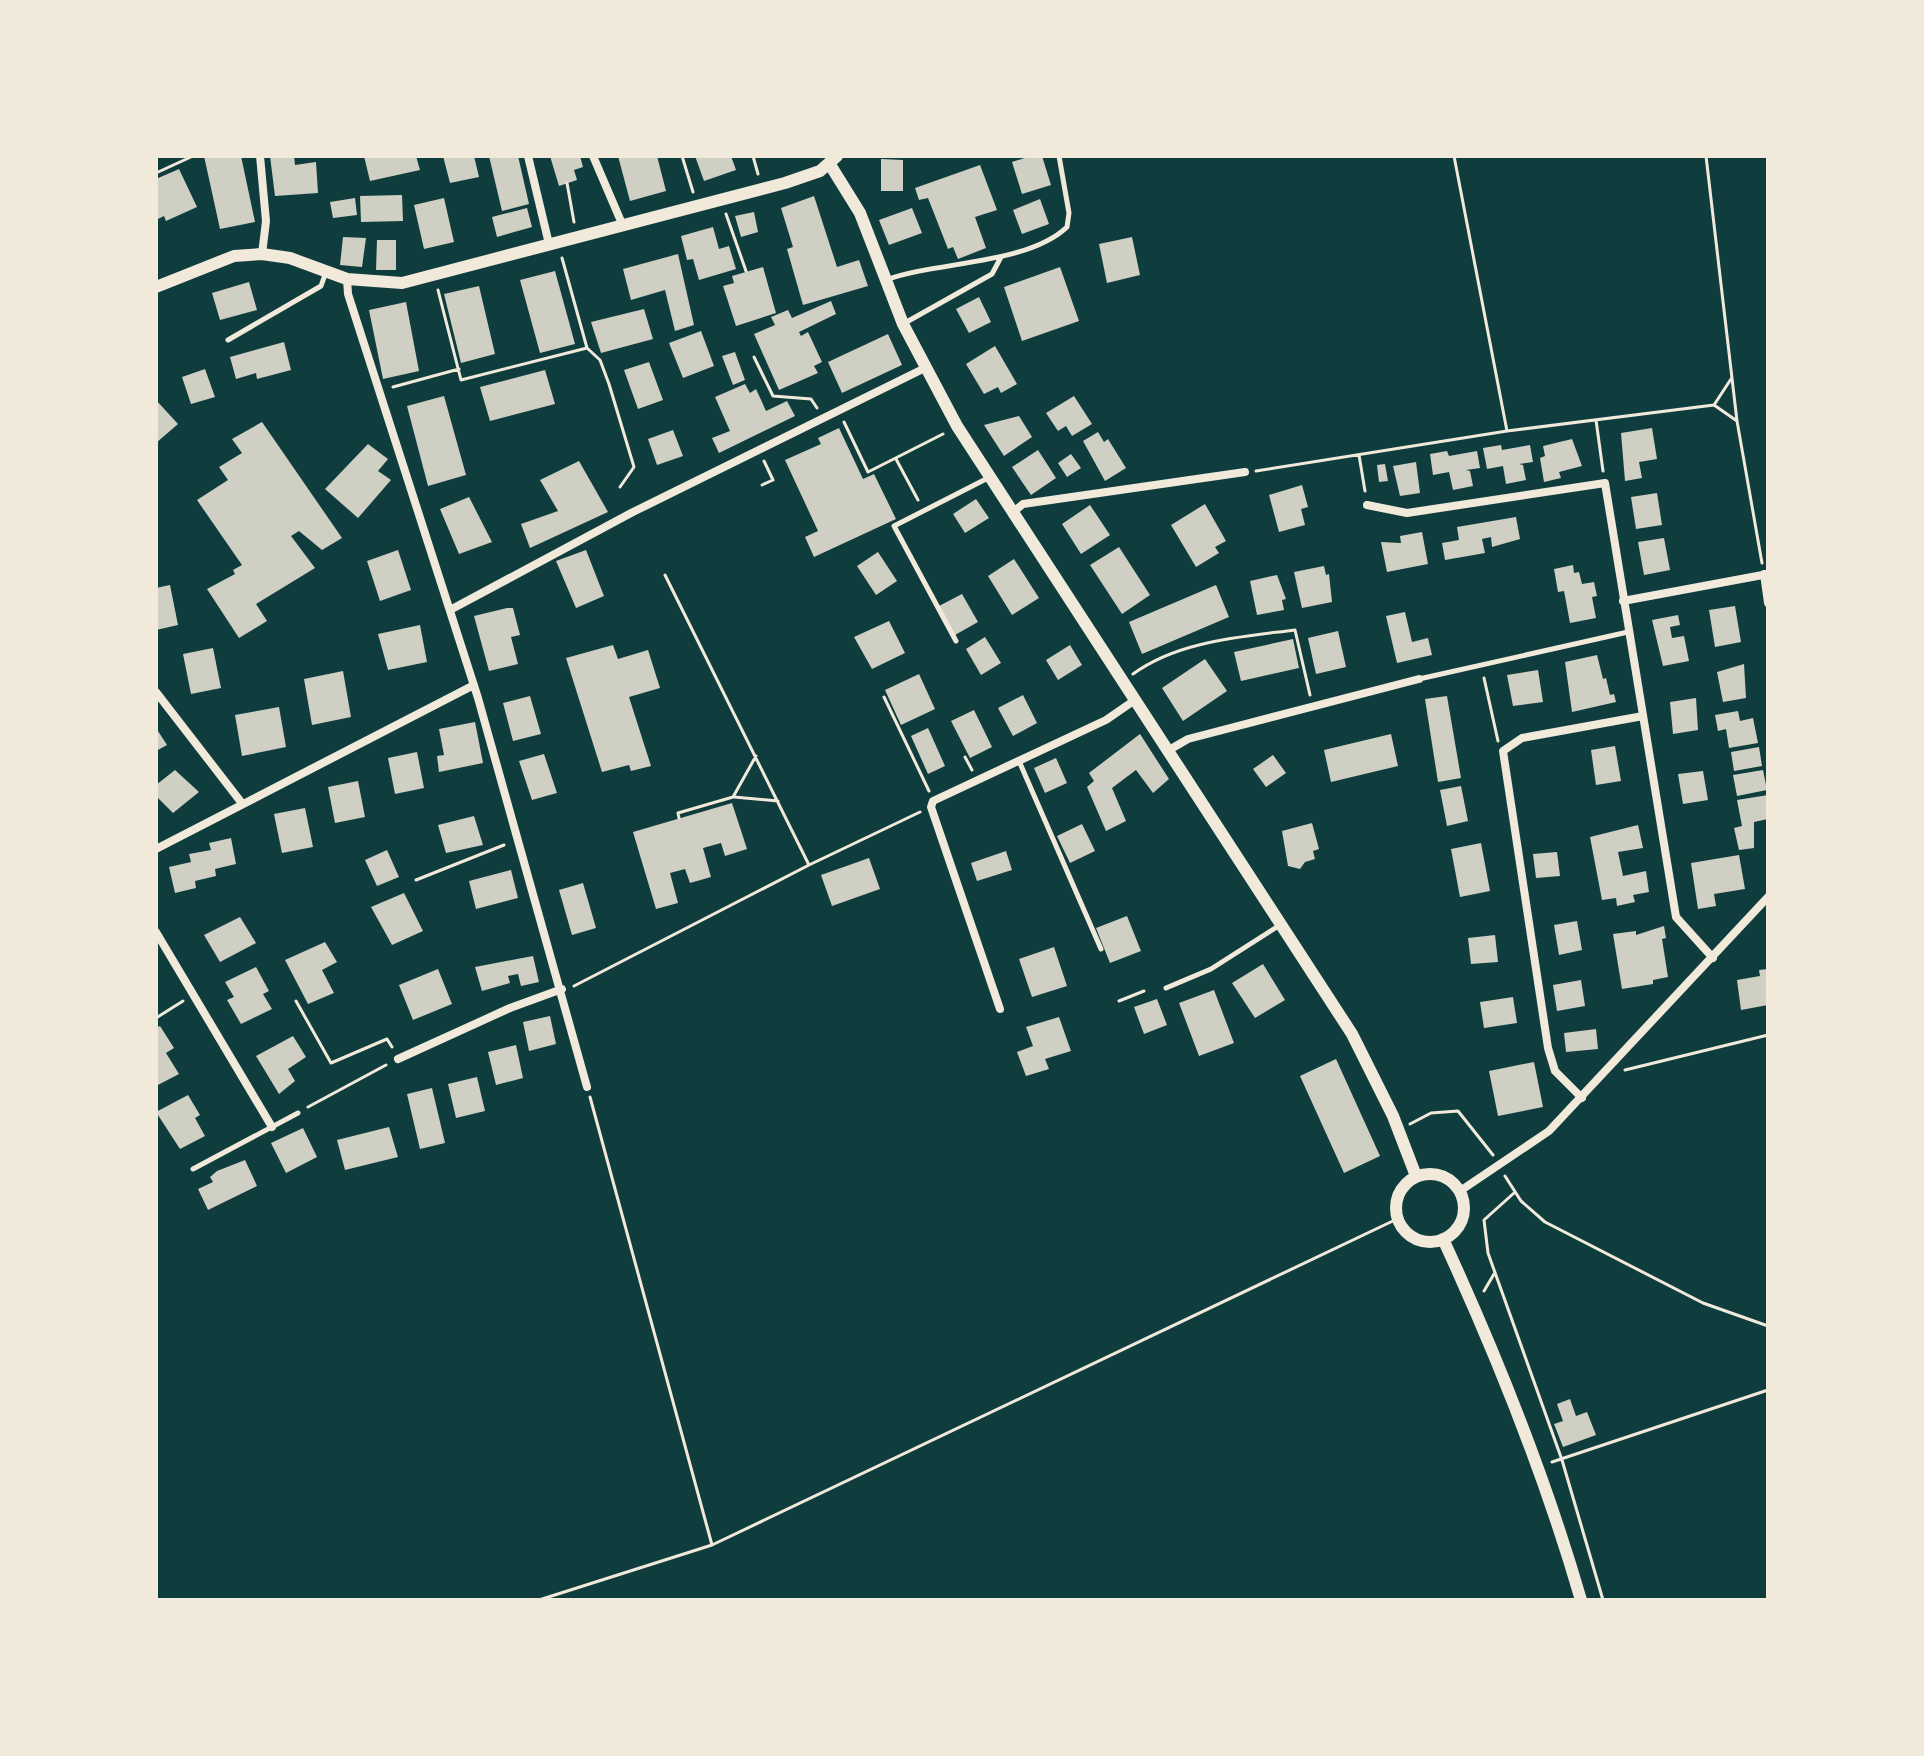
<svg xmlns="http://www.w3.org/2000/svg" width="1924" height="1756" font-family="'Golos Text',sans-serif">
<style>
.building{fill:#cfcfc3}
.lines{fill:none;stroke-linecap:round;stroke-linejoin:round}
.path{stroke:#f1e9da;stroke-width:3}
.service{stroke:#f1e9da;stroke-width:5}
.minor{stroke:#f1e9da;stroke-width:8}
.tertiary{stroke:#f1e9da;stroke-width:12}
</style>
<rect width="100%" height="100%" fill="#0f3d3e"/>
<path class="building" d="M204,156H241L255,222L220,229Z
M270,156H294L295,165L316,162L318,193L275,196Z
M364,156H416L420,170L370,181Z
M443,156H474L479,177L450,183Z
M489,156H518L529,204L502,211Z
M550,156H580L583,167L574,170L577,180L559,186Z
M618,156H657L666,191L630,201Z
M695,156H731L736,170L704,181Z
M1031,156H1042L1051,185L1022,194L1012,162Z
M881,159L903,160V191H881Z
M980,165L997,210L975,217L986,248L958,259L953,247L948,249L928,198L919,200L915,188Z
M179,169L197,207L166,221L164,216L156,220V179Z
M402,195L403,221L361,222L360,196Z
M814,196L837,267L859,260L868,286L803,305L787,249L793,247L781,208Z
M355,198L357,215L333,218L330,202Z
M444,198L454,242L424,249L414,205Z
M1040,199L1049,224L1022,234L1013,210Z
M527,208L532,227L497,237L492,217Z
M912,208L922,233L889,245L879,220Z
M754,212L758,232L741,237L735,216Z
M713,227L719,249L729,246L736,269L699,280L693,259L687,260L681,236Z
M343,237L366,238L362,267L340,265Z
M1132,237L1140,275L1107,283L1099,244Z
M377,240H396V270H376Z
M678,254L694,325L675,331L665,290L631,300L623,269Z
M763,267L776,313L736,326L723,286L734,283L732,276Z
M1060,267L1079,321L1022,341L1004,287Z
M555,271L575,344L540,353L520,280Z
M249,282L257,310L220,320L212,293Z
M479,286L495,354L461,363L444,294Z
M979,297L991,322L969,333L956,309Z
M831,301L836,314L799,332L801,336L808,332L822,362L814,366L818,373L779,390L754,334L775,325L771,317L788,310L792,318Z
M406,302L419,371L383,379L369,310Z
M644,309L653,339L601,353L591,322Z
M701,331L714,366L683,378L669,343Z
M888,334L902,365L842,393L828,362Z
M284,342L291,370L257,379L256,373L236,379L230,357Z
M995,346L1017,384L1001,393L998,387L984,394L966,364Z
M735,352L745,380L733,385L722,356Z
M649,362L663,400L638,409L624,370Z
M205,369L215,397L191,404L182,377Z
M545,370L555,404L490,421L480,387Z
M745,384L750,393L756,389L766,411L787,401L795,416L719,453L712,438L730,431L715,397Z
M444,396L466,475L428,486L407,406Z
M1074,396L1092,424L1072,436L1066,426L1058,431L1046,413Z
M156,400L178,424L156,443Z
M1019,416L1032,437L1004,456L984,425Z
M262,422L342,538L322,550L299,531L291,536L315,568L256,604L267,621L239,638L207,589L235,574L233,570L242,565L197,500L228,480L219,467L242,453L232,439Z
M839,428L863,479L874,474L896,519L814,557L805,537L818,531L785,460L821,444L818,438Z
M1652,428L1657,459L1639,462L1642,478L1625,481L1621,433Z
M673,430L683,456L657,465L648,439Z
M1098,432L1104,442L1108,439L1126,468L1105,481L1083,441Z
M1572,439L1582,466L1559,472L1561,478L1544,482L1540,458L1545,456L1543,446Z
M368,444L388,459L378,471L391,480L358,518L325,489Z
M1501,445L1502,450L1530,445L1533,462L1519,464L1523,465L1526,480L1506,484L1503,466L1487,469L1483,448Z
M1038,450L1056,478L1031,495L1012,467Z
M1447,451L1449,456L1477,451L1480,468L1466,470L1470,471L1473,486L1453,490L1449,472L1433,475L1430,454Z
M1071,454L1081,468L1067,477L1058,463Z
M579,461L608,512L530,548L521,524L558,511L540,480Z
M1416,462L1420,493L1400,496L1393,466Z
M1385,464L1388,481L1379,482L1377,465Z
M1302,485L1308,507L1301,509L1305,525L1279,532L1269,495Z
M1657,493L1662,525L1636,529L1631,497Z
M469,497L492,542L459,554L440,509Z
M976,499L989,518L965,533L953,514Z
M1205,504L1226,541L1215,547L1219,553L1196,567L1171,525Z
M1090,505L1110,535L1081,554L1062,524Z
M1516,517L1520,539L1492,547L1491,537L1482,539L1485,553L1445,560L1442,543L1459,540L1457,527Z
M1422,532L1428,564L1387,572L1381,542L1401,543L1400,536Z
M1664,538L1670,570L1644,575L1638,542Z
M1119,547L1150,595L1122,614L1090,565Z
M398,550L411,590L380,601L367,561Z
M586,550L604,596L576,608L556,561Z
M878,552L897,581L876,595L857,566Z
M1014,559L1039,598L1012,615L988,576Z
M1573,565L1574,573L1579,572L1582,584L1594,582L1597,596L1592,597L1596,618L1570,623L1564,591L1558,592L1554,569Z
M1324,566L1326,575L1329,574L1332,602L1302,608L1294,572Z
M1277,575L1286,599L1282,600L1284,610L1257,615L1250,581Z
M170,585L178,625L156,630V588Z
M1216,585L1229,617L1142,654L1129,622Z
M962,594L978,622L955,635L939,606Z
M1735,606L1741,642L1715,647L1709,610Z
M507,608H513L520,635L511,637L518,664L489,671L474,616Z
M1405,612L1412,642L1428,638L1432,655L1397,663L1386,616Z
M1678,615L1680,625L1670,627L1672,638L1684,636L1689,661L1663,666L1652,620Z
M889,621L905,653L872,669L854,637Z
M420,625L427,662L388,670L378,634Z
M1338,631L1346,667L1316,674L1308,638Z
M985,637L1001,663L981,675L966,649Z
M1293,639L1299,668L1241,681L1234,652Z
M613,645L618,659L648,650L660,688L629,697L651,766L631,771L629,765L602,772L566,658Z
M1070,645L1082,665L1058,680L1046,660Z
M213,648L221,688L191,694L183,654Z
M1597,655L1603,679L1606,678L1610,695L1614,694L1616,702L1572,712L1565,662Z
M1205,659L1227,691L1183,721L1162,688Z
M1744,664L1746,698L1723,702L1717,672Z
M1538,670L1543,702L1513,706L1507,675Z
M343,671L351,717L312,725L304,679Z
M919,674L935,709L901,725L885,690Z
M1023,695L1037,723L1013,736L998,708Z
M530,696L541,734L513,741L503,703Z
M1447,696L1461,778L1438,782L1425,699Z
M1696,698L1698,730L1673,734L1670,702Z
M279,707L286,747L242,756L235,715Z
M974,710L992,747L970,758L951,721Z
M1738,711L1740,721L1753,718L1758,743L1729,748L1726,729L1718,731L1715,715Z
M475,722L483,763L439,772L437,756L444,755L439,729Z
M156,728L167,745L156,751Z
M928,728L945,766L928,774L911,736Z
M1140,734L1169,779L1153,793L1136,770L1112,788L1126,821L1106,831L1087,787L1094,781L1089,773Z
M1391,734L1398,766L1331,782L1324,750Z
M1615,746L1621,781L1596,785L1591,750Z
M1759,747L1762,766L1734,771L1731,752Z
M417,752L424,788L395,794L388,758Z
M544,754L557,793L532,800L519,761Z
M1273,755L1286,773L1266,787L1253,769Z
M1056,758L1067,783L1045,793L1034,768Z
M175,770L199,792L173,813L156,796V785Z
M1763,770L1767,790L1737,796L1733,775Z
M1703,771L1708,800L1683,804L1678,774Z
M358,781L365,817L335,823L328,787Z
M1461,786L1468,821L1447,826L1440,790Z
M1768,795V819L1754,822V848L1739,850L1734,828L1742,826L1737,800Z
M732,803L747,849L725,856L721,843L703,848L711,877L690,883L685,869L670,873L678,903L656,909L633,832Z
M305,808L313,847L282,853L274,814Z
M474,816L483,845L446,853L438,825Z
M1312,823L1319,849L1313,851L1315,859L1305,862L1300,869L1288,866L1282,831Z
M1082,824L1095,851L1070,863L1057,836Z
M1638,825L1643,848L1618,852L1623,876L1646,871L1649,892L1633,895L1635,902L1617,906L1616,898L1602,900L1590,837Z
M231,838L236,864L215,869L216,876L195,881L196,888L175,893L169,867L191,862L189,854L211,850L209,843Z
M1481,843L1490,891L1460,897L1451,849Z
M387,850L399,877L377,886L365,860Z
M1006,851L1012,870L977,881L971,863Z
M1557,852L1560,876L1536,878L1533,854Z
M1739,855L1745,889L1714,894L1716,906L1698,909L1691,863Z
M869,858L880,889L832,906L821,875Z
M511,870L518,898L476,909L469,881Z
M583,883L596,928L572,935L559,890Z
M404,893L423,931L392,945L371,907Z
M1127,916L1141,951L1110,963L1096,928Z
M240,917L256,943L220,962L204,935Z
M1577,921L1582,950L1559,955L1554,925Z
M1664,926L1666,938L1662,939L1668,977L1653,980V984L1622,989L1613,934L1636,931V935Z
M1495,935L1498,962L1471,964L1468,938Z
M325,942L337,962L322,970L334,993L308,1004L285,960Z
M1054,947L1067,986L1032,997L1019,959Z
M533,956L539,982L521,986L518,974L508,976L510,983L482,991L475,967Z
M1263,964L1285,1000L1255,1018L1232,983Z
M256,967L269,991L263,994L272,1009L241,1024L227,1000L234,997L225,982Z
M438,969L452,1004L413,1020L399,985Z
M1768,969V1005L1741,1010L1737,980L1760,976L1759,970Z
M1581,980L1585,1006L1557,1011L1553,985Z
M1214,990L1234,1043L1199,1056L1179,1003Z
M1513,997L1517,1023L1484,1028L1480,1002Z
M1157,999L1167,1025L1144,1034L1134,1007Z
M550,1016L556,1044L529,1051L523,1022Z
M1059,1017L1071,1051L1045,1059L1049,1069L1026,1076L1017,1052L1033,1046L1026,1027Z
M160,1026L174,1048L166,1053L179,1074L156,1086V1028Z
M1596,1029L1598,1049L1566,1052L1564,1033Z
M293,1036L306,1057L288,1069L295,1081L279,1094L256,1056Z
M516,1045L523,1078L496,1085L488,1052Z
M1336,1059L1380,1156L1344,1173L1300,1076Z
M1534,1062L1543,1107L1498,1116L1489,1071Z
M477,1077L485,1111L456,1118L448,1084Z
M432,1088L445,1143L420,1149L407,1094Z
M188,1095L200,1115L195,1118L205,1136L180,1149L156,1112Z
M389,1127L398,1157L345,1170L337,1140Z
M303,1128L317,1157L286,1173L271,1143Z
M245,1160L257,1186L208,1210L198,1189L213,1182L210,1177L217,1171Z
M1570,1399L1576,1416L1587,1412L1596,1435L1563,1447L1554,1424L1563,1421L1557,1404Z"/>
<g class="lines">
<path class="path" d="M682,156L693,192
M753,156L758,174
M1454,156L1507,431
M1706,156L1737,421L1762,563
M156,173L193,156
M567,183L574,222
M726,214L746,271
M562,258L587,348L600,360L609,384L634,467L620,487
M438,290L461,380L587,348
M754,357L773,396L811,399L817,408
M393,387L459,369
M1714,405L1731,379
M1596,420L1603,471
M844,422L868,472L943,434
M1359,455L1365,491
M896,459L918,500
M1256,471L1507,431L1714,405L1737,421
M762,485L773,480L764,461
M665,575L809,865L920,812
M1133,674C1178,641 1241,637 1295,630L1310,695
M1484,678L1498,741
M884,697L929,791
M965,757L972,770
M734,797L778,801
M679,818L678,813L733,797L756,756
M416,880L504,845
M574,986L809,865
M296,1001L331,1063L387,1039L392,1047
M1119,1001L1144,991
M156,1018L183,1001
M1625,1070L1768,1035
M590,1097L712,1545
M308,1107L386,1065
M1410,1124L1431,1113L1458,1111L1493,1155
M1505,1176L1521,1201L1545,1222L1703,1303L1768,1326
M1514,1193L1484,1220L1488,1253L1562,1460L1603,1600
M1484,1291L1494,1274
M1552,1462L1768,1390
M539,1600L712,1545L1397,1219"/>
<path class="service" d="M886,280C937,261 1027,265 1067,227L1069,213L1059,156
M903,324L992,274L1001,257
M228,340L321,286L326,272
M956,641L894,526L988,478
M1419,679L1628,632
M1019,761L1101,949
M1166,988L1211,969L1280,925
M193,1169L298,1113"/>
<path class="minor" d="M260,156L266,221L262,254
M528,156L549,244
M593,156L623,226
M347,279L348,294L478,698L587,1087
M1367,505L1407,513L1605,483L1676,917L1713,958
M1012,513L1023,504L1245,472
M1764,574L1768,603
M1623,601L1768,574
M450,610L633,512L925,368
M156,692L241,802
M1169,750L1188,739L1419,679
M156,849L474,685
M156,932L272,1127
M1000,1009L931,807L933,801L1106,720L1135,700
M398,1059L510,1008L562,989
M1582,1098L1555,1071L1548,1048L1503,751L1522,738L1643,716
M1460,1191L1549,1131L1768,897"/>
<path class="tertiary" d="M829,163L860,213L903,324L957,426L1352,1034L1393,1116L1416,1176
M156,287L234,256L262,254L290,258L347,279L402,283L785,183L820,171L837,156
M1396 1208a34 34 0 1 1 68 0a34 34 0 1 1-68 0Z
M1443,1239C1497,1356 1545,1476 1581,1600"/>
</g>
<rect width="1924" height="1756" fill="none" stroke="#f1e9da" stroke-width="316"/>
</svg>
